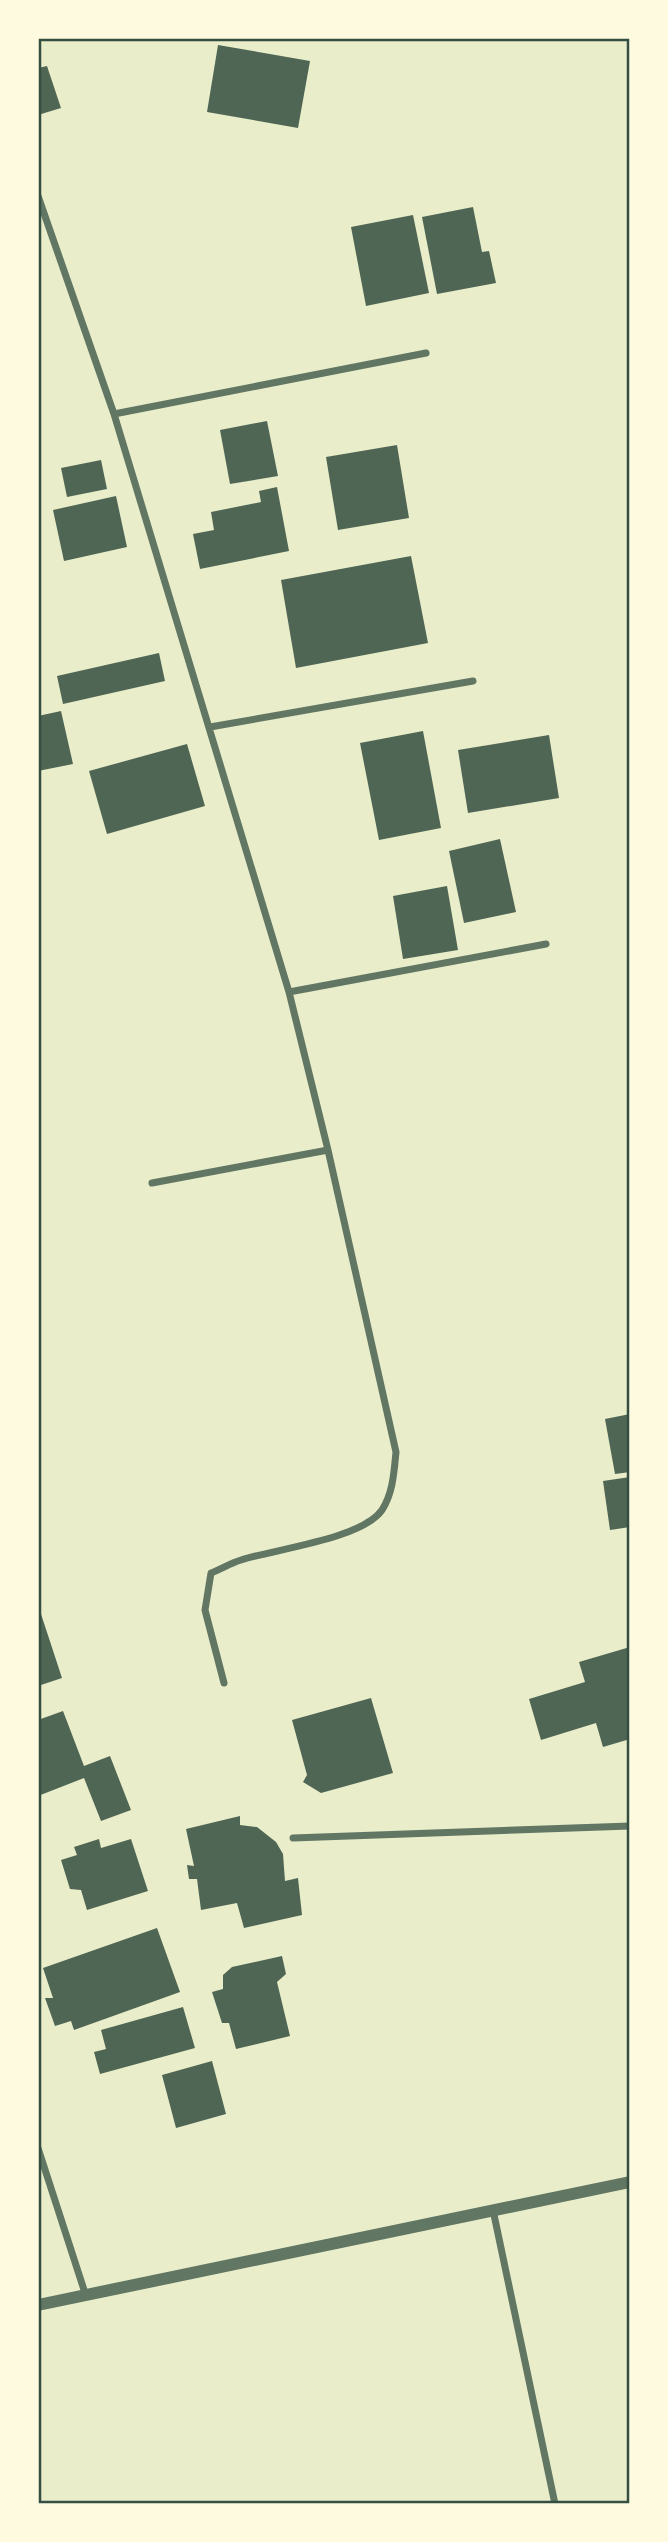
<svg xmlns="http://www.w3.org/2000/svg" width="668" height="2542" font-family="'Public Sans',sans-serif">
<style>
.building{fill:#4f6655}
.lines{fill:none;stroke-linecap:round;stroke-linejoin:round}
.minor{stroke:#617663;stroke-width:7}
.tertiary{stroke:#617663;stroke-width:12}
.neatline{fill:none;stroke:#344e41;stroke-width:2.5}
</style>
<rect width="100%" height="100%" fill="#e9edc9"/>
<path class="building" d="M218,45L310,61L298,128L207,112Z
M47,66L61,108L38,115V68Z
M473,207L482,252L489,251L496,283L437,294L422,217Z
M413,215L429,293L366,306L351,227Z
M267,421L278,476L230,484L220,430Z
M397,445L409,518L338,530L326,457Z
M101,460L107,489L67,497L61,468Z
M277,487L289,551L200,569L193,534L214,530L211,512L261,502L259,491Z
M116,496L127,547L64,561L53,510Z
M411,556L428,643L296,668L281,580Z
M159,653L165,681L63,704L57,676Z
M61,711L73,764L38,771V716Z
M423,731L441,828L379,840L360,743Z
M549,735L559,798L468,813L458,750Z
M187,744L205,806L107,834L89,771Z
M500,839L516,912L464,923L449,851Z
M447,886L458,950L403,959L393,896Z
M630,1414V1472L615,1474L605,1419Z
M630,1477V1527L610,1530L603,1481Z
M41,1614L62,1678L38,1686V1615Z
M630,1647V1739L603,1747L596,1723L541,1740L529,1699L585,1682L579,1662Z
M371,1698L393,1773L321,1793L303,1782L307,1775L292,1720Z
M63,1711L84,1766L110,1756L131,1810L101,1821L84,1778L38,1796V1720Z
M240,1816V1825L257,1827L276,1842L283,1854L285,1881L298,1878L302,1915L244,1928L237,1903L201,1910L197,1879H189L187,1865L194,1866L186,1829Z
M99,1839L101,1848L131,1839L148,1891L87,1910L81,1890L70,1889L61,1860L77,1855L74,1847Z
M157,1928L180,1992L74,2030L71,2021L55,2026L45,1998H53L43,1968Z
M282,1956L286,1974L277,1982L290,2036L236,2049L229,2023H222L212,1992L223,1989V1975L232,1967Z
M183,2007L195,2048L100,2074L94,2052L106,2049L101,2030Z
M212,2061L226,2114L176,2128L162,2075Z"/>
<g class="lines">
<path class="minor" d="M38,196L114,414L289,992L328,1150L396,1452C394,1472 393,1493 382,1510C362,1539 275,1549 241,1560C231,1563 221,1569 211,1573L205,1610L224,1683
M114,414L426,353
M210,727L473,681
M289,992L546,944
M152,1183L328,1150
M293,1838L630,1826
M38,2148L86,2296
M493,2210L555,2504"/>
<path class="tertiary" d="M38,2305L630,2182"/>
</g>
<rect width="668" height="2542" fill="none" stroke="#fefae0" stroke-width="80"/>
<rect x="40" y="40" width="588" height="2462" class="neatline"/>
</svg>
